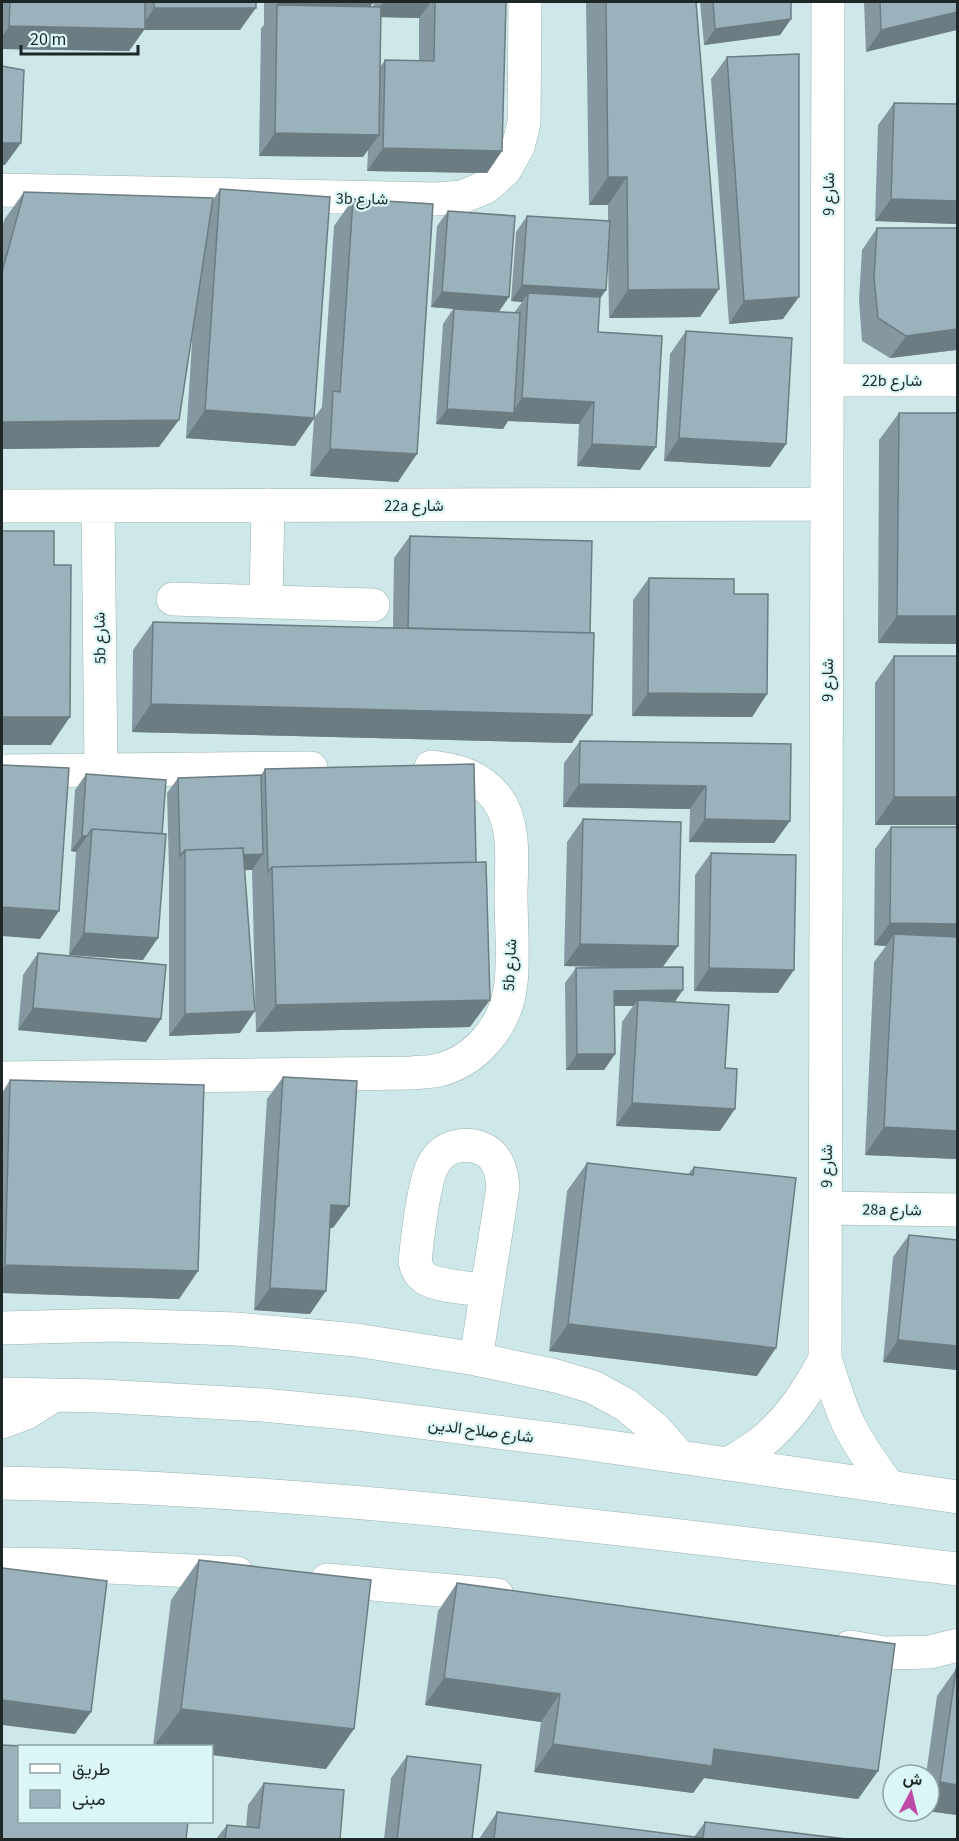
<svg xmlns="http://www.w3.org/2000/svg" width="959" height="1841" font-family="'Source Sans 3',Vazirmatn,sans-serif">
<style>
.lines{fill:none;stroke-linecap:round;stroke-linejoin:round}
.minor-casing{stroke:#99b2b3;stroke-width:34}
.major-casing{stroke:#99b2b3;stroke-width:34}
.minor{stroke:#fff;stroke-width:33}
.major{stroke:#fff;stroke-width:33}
.wall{fill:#8598a1;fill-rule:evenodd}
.shaded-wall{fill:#6c7c83}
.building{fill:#9bb1bb;stroke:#6c7c83;stroke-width:1.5}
.labels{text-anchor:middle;stroke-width:4.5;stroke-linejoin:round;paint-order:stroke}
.street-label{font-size:16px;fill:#1d2727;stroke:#dbf6f6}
</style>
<rect width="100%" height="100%" fill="#cee8e9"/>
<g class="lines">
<g class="minor-casing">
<path id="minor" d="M828,2L825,1359C833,1382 839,1405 850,1427C861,1448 875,1468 889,1487
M2,190L436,199L462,197L486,187L505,170L518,147L524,123L525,2
M827,380H958
M2,506L827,504
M98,506L101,770
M173,599L373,605
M266,602L268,505
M2,771L311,768
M2,1078L412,1073C420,1072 428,1072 435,1071C477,1062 507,1024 511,983C514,954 511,924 511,895C511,864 517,824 496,797C479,776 457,770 431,767
M826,1208L958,1210
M2,1328L115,1325L236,1329L356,1340L476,1359L556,1376L593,1387L626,1405L655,1429L679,1456
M476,1359L503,1187C502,1172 498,1156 483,1149C465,1141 444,1146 434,1163C424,1179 417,1240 415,1262C417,1269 419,1274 425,1278C435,1286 473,1288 487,1291
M730,1463C741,1456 752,1450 762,1442C790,1419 808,1391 825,1359
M2,1564L64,1565L237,1573
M327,1580L497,1595
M850,1647L884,1653L930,1652L958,1645"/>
</g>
<g class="major-casing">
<path id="major" d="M2,1394L102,1396L263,1405L356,1414L569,1441L958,1497
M2,1422L26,1413L53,1396
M2,1483C322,1489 640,1531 958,1569"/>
</g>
<use href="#minor" class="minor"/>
<use href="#major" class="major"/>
</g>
<path class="wall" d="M2,2H256L240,30H144L129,51L2,49Z
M264,2H373L370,7H373L374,2H506L502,151L487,173L367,171L368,150L363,157L259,156L261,28L264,25ZM381,17L419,18V61L385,60L380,67Z
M586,2H696L719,289L700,317L609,318L608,252L600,299L598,332L640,470L577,466L579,424L508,421L503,429L436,424L443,324L453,309L431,307L437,226L448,211L509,297L499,312L514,313L522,302L511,301L516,232L527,216L608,221V205H589Z
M700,2H791V19L780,35L704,45Z
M864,2H957L866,52Z
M727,57L783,319L729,324L711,79Z
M894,103L957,104V224L875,221L878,125Z
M220,189L314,418L322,407L334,226L353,199L398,482L310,476L314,419L295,446L186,438L193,326L159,447L2,449V230L4,220L24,192L213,200Z
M877,228L956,350L890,358L862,341L859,300L862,250Z
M686,331L786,444L770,467L664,461L670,354Z
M899,413H957V644L878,643L879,440Z
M410,536L572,743L132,732L133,650L153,622L393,628L394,558Z
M649,578L734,594L767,694L752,717L632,716L633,600Z
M894,656H957V825H875V683Z
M580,741L791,744L790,821L774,843L689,842L690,809L563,807L564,763Z
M265,769L470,1027L256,1032L252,870H245L240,1033L169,1036V872L167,793L178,778L261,775Z
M86,774L143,960L69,955L76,852L71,851L75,790Z
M583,819L663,967L674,1002L720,1131L616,1126L622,1022L633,1006H614L615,1054L604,1070H566L565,983L576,968L614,967L564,966L567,842Z
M891,827L957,1159L865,1155L874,962L886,946L874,945L875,849Z
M711,853L778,993L694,991L695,875Z
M38,953L161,1019L146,1042L18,1030L23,975Z
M283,1077L333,1228H330L310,1314L254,1310L267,1099Z
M10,1080L198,1271L179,1299L2,1293V1093Z
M587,1163L688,1174L694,1167L757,1376L549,1351L567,1191Z
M909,1235L957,1240V1370L883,1362L893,1257Z
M199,1560L326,1769L212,1755V1746H153L171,1600Z
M457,1583L878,1771L858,1799L704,1778L693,1793L534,1772L541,1722L425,1705L438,1611Z
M956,1669H957V1815L927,1811H929V1775H926L937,1696Z
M407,1756L472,1839H384L391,1778Z
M264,1783L340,1839H216L227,1825L246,1827L248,1805Z
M497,1812L494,1839H479Z
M705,1822L846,1839H494L694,1837Z"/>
<path class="shaded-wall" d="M279,2L373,3L357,25L277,5Z
M384,2H431L419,18L373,17Z
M154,8H256L240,30H144L129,51L2,49V37L9,26L140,29Z
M957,12V30L866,52L881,30Z
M791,19L780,35L704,45L715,29Z
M275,133L379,135L363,157L259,156Z
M2,143H21L5,165H2Z
M383,148L502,151L487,173L367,171Z
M608,177H627L608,205H589Z
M891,199L957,201V224L875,221Z
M522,285L606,290L595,306L528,293L522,302L511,301Z
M719,289L700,317L609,318L628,290Z
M442,292L509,297L498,312L431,307Z
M799,297L783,319L729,324L744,301Z
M957,329V347L956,350L890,358L906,336Z
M522,398L594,402L579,424L508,421L503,429L436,424L447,409L512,413Z
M205,410L314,418L295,446L186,438Z
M179,420L159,447L2,449V422Z
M679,438L786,444L770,467L664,461Z
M592,444L656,447L640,470L577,466Z
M330,449L417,454L398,482L310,476Z
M897,616H957V644L878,643Z
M648,693L767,694L752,717L632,716Z
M151,704L592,715L572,743L132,732Z
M2,717H70L51,745H2Z
M579,784L706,786L690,809L563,807Z
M894,797H957V825H875Z
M705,819L790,821L774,843L689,842Z
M82,836H87L76,852L71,851Z
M263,854L252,870L185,872V856Z
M2,907L59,911L40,939L2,936Z
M890,923L957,924V946L894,934L886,946L874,945Z
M84,933L158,938L143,960L69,955Z
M580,944L678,946L662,968L564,966Z
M709,968L794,970L778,993L694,991Z
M683,990L672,1006L638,1000L633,1006H603L614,991Z
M490,1000L470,1027L256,1032L276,1005Z
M33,1008L161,1019L146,1042L18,1030Z
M255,1011L240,1033L169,1036L185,1014Z
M577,1054H615L604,1070H566Z
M632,1103L735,1109L720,1131L616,1126Z
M884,1127L957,1131V1159L865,1155Z
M331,1205L349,1206L333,1228L316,1227Z
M5,1265L198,1271L179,1299L2,1293V1270Z
M270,1288L326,1291L310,1314L254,1310Z
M568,1324L776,1348L757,1376L549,1351Z
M898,1340L957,1346V1370L883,1362Z
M444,1678L560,1694L541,1722L425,1705Z
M2,1700L91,1712L75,1734L2,1725Z
M181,1709L354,1729L326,1769L212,1755V1746H154Z
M553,1744L714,1749L878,1771L858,1799L704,1778L693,1793L534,1772Z
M940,1782L957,1785V1815L927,1811H929V1799Z"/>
<path class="building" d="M10,2H145V29L9,26Z
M154,2H256V8H154Z
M279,2H373V3Z
M435,2H506L502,151L383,148L385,60L434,61Z
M606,2H696L719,289L628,290L627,177H608Z
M713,2H791V19L715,29Z
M880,2H957V12L881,30Z
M277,5L381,7L379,135L275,133Z
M799,54V297L744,301L727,57Z
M2,66L24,70L21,143H2Z
M894,103L957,104V201L891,199Z
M220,189L330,197L314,418L205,410Z
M24,192L213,198L179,420L2,422V272Z
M353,199L433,204L417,454L330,449L333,391L340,392Z
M448,211L515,216L509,297L442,292Z
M527,216L610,221L606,290L522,285Z
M877,228H957V329L906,336L878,318L874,278Z
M528,293L600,297L598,332L662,336L656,447L592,444L594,402L522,398Z
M454,309L520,313L514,413L447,409Z
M686,331L792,338L786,444L679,438Z
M899,413H957V616H897Z
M2,531H54V565H71L70,717H2Z
M410,536L592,541L590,633L408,628Z
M649,578L734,579V594H768L767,694L648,693Z
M153,622L594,633L592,715L151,704Z
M894,656H957V797H894Z
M580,741L791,744L790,821L705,819L706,786L579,784Z
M474,764L476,862L272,867L268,872L265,769Z
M2,765L69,768L59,911L2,907Z
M86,774L166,780L162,834L92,829L87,836H82Z
M261,775L263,854L244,855L243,848L185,850L180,856L178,778Z
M583,819L681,822L678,946L580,944Z
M891,827H957V924L890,923Z
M92,829L166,834L158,938L84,933Z
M243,848L255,1011L185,1014V850Z
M711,853L796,855L794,970L709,968Z
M486,862L490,1000L276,1005L272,867Z
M894,934L957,937V1131L884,1127Z
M38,953L166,965L161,1019L33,1008Z
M683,967V990L614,991L615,1054H577L576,968Z
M638,1000L729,1005L725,1068L737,1069L735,1109L632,1103Z
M283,1077L357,1081L349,1206L331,1205L326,1291L270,1288Z
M10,1080L204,1085L198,1271L5,1265Z
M587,1163L693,1175L694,1167L796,1178L776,1348L568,1324Z
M909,1235L957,1240V1346L898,1340Z
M199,1560L371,1580L354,1729L181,1709Z
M2,1568L107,1581L91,1712L2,1700Z
M457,1583L895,1644L878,1771L714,1749L712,1766L553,1744L560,1694L444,1678Z
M956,1669H957V1785L940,1782Z
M2,1745L20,1746V1821H188L186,1839H2Z
M407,1756L481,1765L472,1839H397Z
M264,1783L344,1790L340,1839H225L227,1825L259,1828Z
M497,1812L703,1838L705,1822L846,1839H494Z"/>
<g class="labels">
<g class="street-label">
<text transform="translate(828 194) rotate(-90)" y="6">شارع 9</text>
<text transform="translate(362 198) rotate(1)" y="6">3b شارع</text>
<text x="892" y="386">22b شارع</text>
<text x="414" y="511">22a شارع</text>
<text transform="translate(99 638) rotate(-91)" y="6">5b شارع</text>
<text transform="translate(827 680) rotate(-90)" y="6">شارع 9</text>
<text transform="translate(509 965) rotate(-87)" y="6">5b شارع</text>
<text transform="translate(826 1166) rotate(-90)" y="6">شارع 9</text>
<text transform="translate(892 1209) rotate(1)" y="6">28a شارع</text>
<text transform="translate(481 1430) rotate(7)" y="6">شارع صلاح الدين</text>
</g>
</g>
<rect width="959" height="1841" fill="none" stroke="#1d2727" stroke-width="6"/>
<rect x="18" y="1745" width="195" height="78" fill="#dbf6f6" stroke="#8fa3a3" stroke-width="1.5"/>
<rect x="30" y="1764" width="30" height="9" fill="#ffffff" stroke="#8fa3a3" stroke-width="1.5"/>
<text x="72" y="1775" font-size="18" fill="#1d2727">طريق</text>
<rect x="30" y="1790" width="30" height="18" fill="#9bb1bb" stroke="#8fa3a3" stroke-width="1.5"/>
<text x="72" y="1805" font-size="18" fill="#1d2727">مبنى</text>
<g transform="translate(911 1793) rotate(7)"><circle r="28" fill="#dbf6f6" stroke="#8fa3a3" stroke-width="1.5"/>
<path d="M0-4.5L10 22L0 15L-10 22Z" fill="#be4ca6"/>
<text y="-9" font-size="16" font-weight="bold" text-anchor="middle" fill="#1d2727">ش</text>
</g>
<path d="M21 45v9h117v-9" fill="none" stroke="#1d2727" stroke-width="3"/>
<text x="30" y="45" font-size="18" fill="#1d2727" stroke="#dbf6f6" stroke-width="4.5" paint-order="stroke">20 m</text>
</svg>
